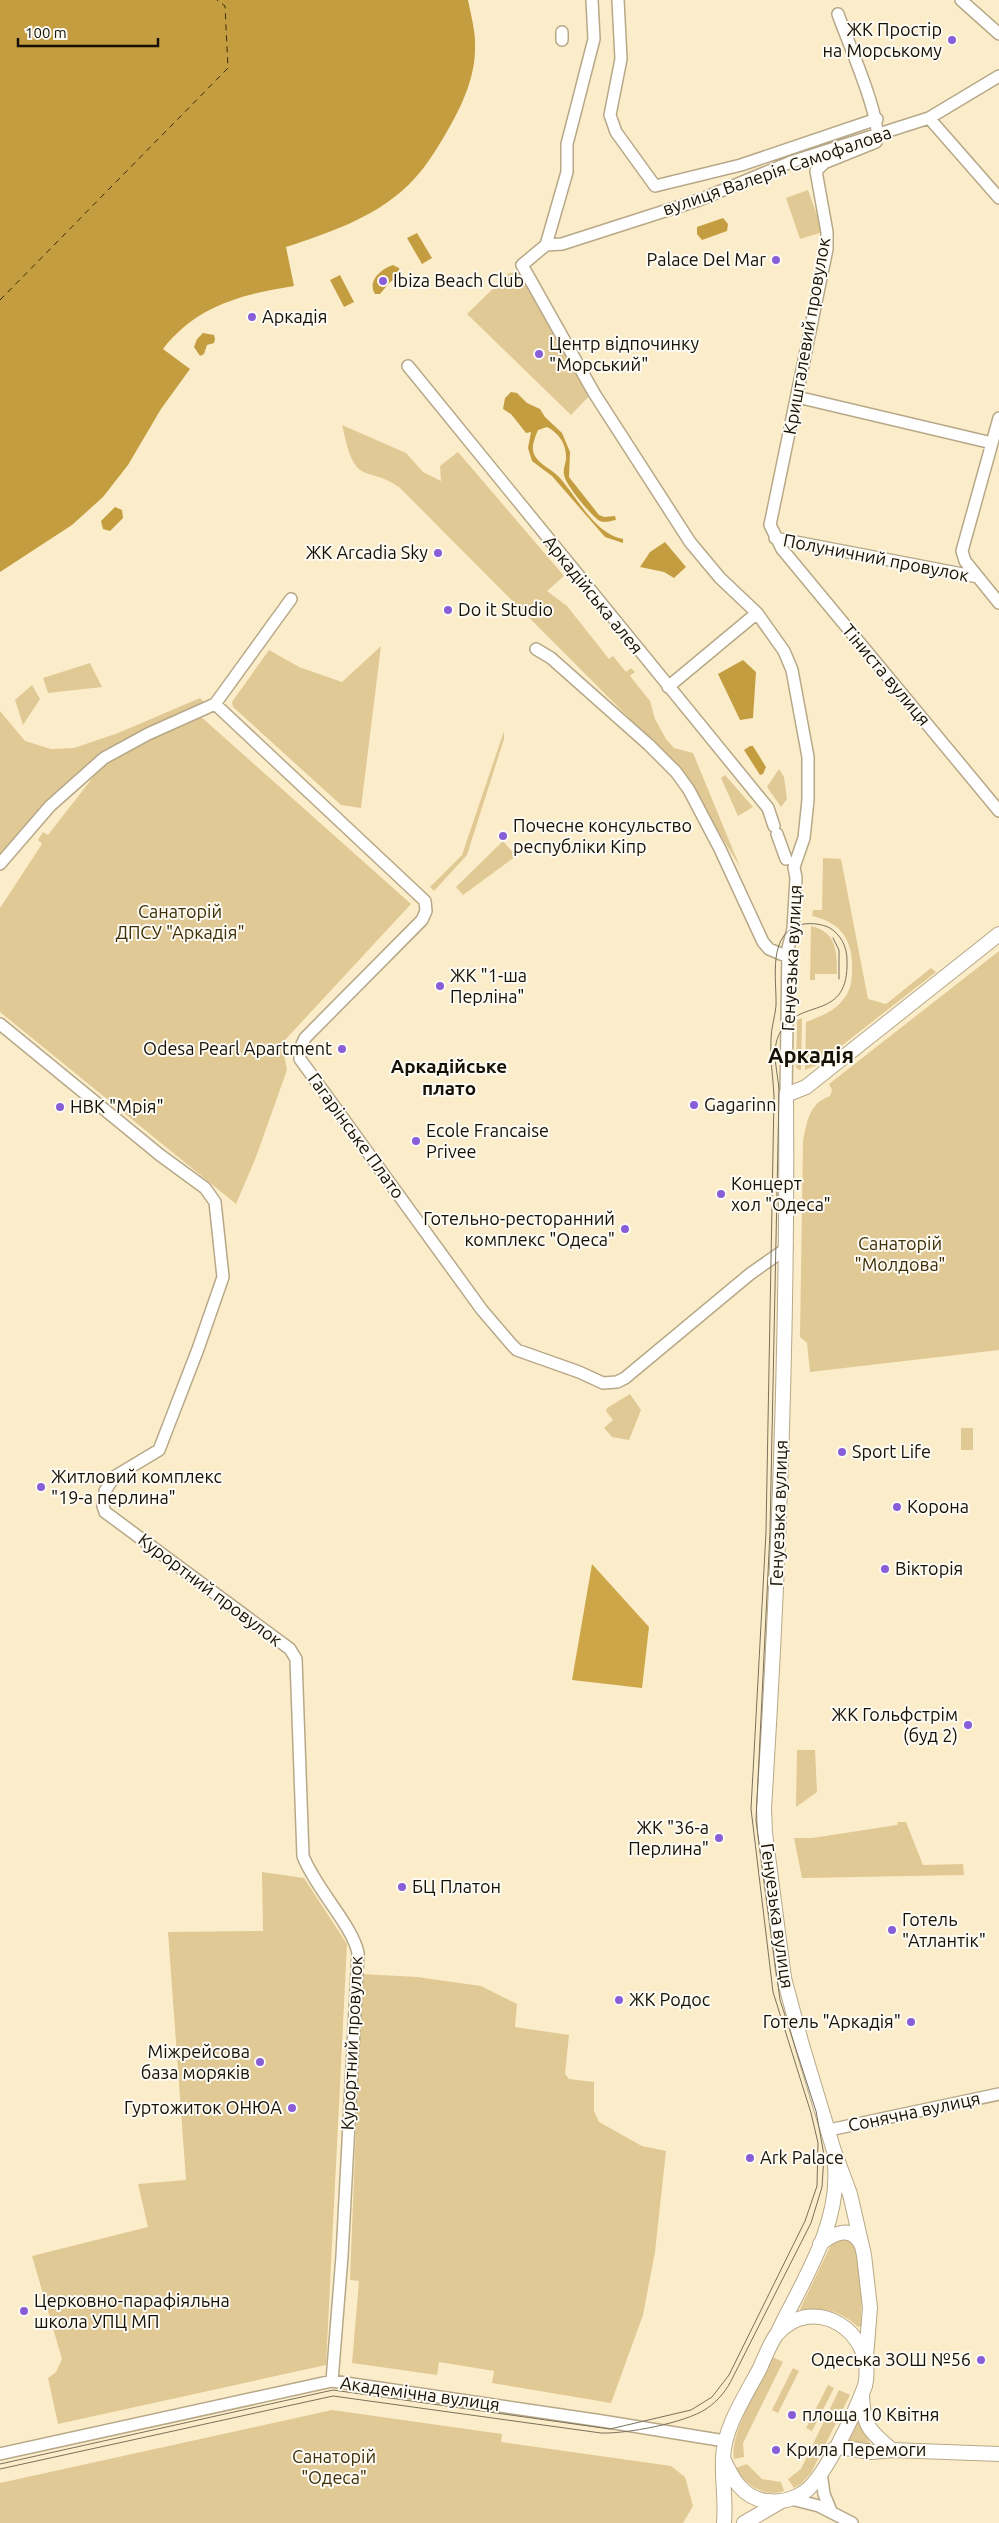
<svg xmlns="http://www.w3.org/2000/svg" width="999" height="2523" font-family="Ubuntu,sans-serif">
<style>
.green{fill:#e1c995}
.forest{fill:#cca649}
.water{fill:#c39d40}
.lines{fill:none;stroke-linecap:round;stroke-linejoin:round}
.ferry{stroke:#3c2c03;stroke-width:1;stroke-dasharray:6 5;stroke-linecap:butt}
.minor-casing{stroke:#b7a888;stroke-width:14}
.major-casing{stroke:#b7a888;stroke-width:16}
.minor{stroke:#fff;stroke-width:11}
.major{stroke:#fff;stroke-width:14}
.tram{stroke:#7a715b;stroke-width:1}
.poi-dot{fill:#885ed8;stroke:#fefbf4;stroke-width:2}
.labels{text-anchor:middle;stroke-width:4;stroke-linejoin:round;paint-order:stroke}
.poi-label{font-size:18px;fill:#161105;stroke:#fefbf4;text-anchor:start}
.street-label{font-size:18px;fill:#161105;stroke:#fefbf4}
.park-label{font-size:18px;fill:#3f2f06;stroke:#fefbf4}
.neighbourhood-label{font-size:19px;font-weight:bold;fill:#161105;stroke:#fefbf4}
.district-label{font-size:22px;font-weight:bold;fill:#161105;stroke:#fefbf4}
</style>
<rect width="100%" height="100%" fill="#fcedca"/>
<path class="green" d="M808,190L823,232L800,239L786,198Z
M524,271L592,393L571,415L467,314L509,273Z
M342,425L406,453L423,472L441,481L440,466L458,452L564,576L547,591L567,606L609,659L613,656L626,672L631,668L635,672L630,676L650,701L655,719L666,739L674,748L693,753L740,867L688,782L670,759L399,487C385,478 381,478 366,473C349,468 346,439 342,425Z
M381,646L361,808L341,805L233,707L232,702L269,650L299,667L342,682Z
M90,663L102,687L48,693L43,678Z
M32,685L40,699L23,725L15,700Z
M200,698L207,705L102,755L0,855V711L25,741L51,749L74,748L118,733Z
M199,715L411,904L285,1040L284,1054L287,1070L256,1157L236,1204L0,1012V908L42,844L38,840L43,832L48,835L97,772V767Z
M504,731V739L467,855L434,891L430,887L462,855Z
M779,769L784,777L787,799L781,807L767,787Z
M725,775L753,807L738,816L721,778Z
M503,841L516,856L463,895L456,887Z
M823,858L841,859L868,999L886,1004L931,968L936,972L817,1065L805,1070L806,1022C819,1017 833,1012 842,1001C851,991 852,981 852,968C853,940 840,922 812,916L813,910H822Z
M811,926C837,932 837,952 837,974H815V980H810Z
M999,951V1350L810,1372L807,1343L800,1337L803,1141C807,1122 809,1103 830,1096L832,1090L829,1084Z
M802,1018L801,1070H799L796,1067L797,1020Z
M630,1394L641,1410L629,1440L612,1437L604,1428L613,1420L606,1411L607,1408Z
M961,1428H973V1450H961Z
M797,1750H815L817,1792L796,1807Z
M898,1822H906L923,1865L963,1864L964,1875L802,1878L794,1838H812L897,1825Z
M262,1872L304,1878L347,1944L326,2365L58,2424L48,2378L56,2372L62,2359L32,2256L148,2227L138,2184L186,2180L168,1932L263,1931Z
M362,1974L417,1977L481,1986L517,2004L515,2027L569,2035L565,2074L569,2079L594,2082V2111L599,2122L642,2146L666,2151L655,2252L643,2315L611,2403L492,2383L494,2371L439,2362L437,2375L352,2363L359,2281L350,2280Z
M847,2237C868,2259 861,2297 861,2326L858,2327C842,2312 824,2306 803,2311L800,2309L830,2247L833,2242Z
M773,2357L783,2362L743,2443L744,2457L734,2459C729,2434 761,2382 773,2357Z
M793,2368L799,2371L778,2413L772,2410Z
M828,2385L834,2388L812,2431L806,2428Z
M839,2390L850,2395L811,2473L802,2483L794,2488L788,2479L801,2469Z
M332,2410L502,2434L501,2442L671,2466L685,2477L693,2506L683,2523H0V2483Z
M858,2419L864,2433L872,2446L847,2441Z
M747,2464L762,2479L781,2482L784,2491C766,2498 744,2485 736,2468Z"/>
<path class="forest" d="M592,1564L649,1627L642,1688L572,1680Z"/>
<path class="water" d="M0,0H468C471,15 476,33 475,49C475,76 463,104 449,128C439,145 429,163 415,178C382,215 332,232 286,247L294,286C243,294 196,306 163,349L190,369L161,409L128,465L103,497L72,525L0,572Z
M723,218L728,224L727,231L702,240L697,234V227Z
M417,233L432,258L422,264L407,238Z
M393,265L399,268L400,276L390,282L380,294H375C367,281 381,269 393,265Z
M340,275L354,302L344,307L330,280Z
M203,333L214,335L215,339L214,343L207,345L204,354L200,356L194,347L197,339Z
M511,392L517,393L527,403L540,409L545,417L562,433L570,452L569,477L599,515L604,517L615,516L616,520C610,521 605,523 600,521C592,517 568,487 565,478C562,471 565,466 566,459C567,445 559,433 547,427L538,430C535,438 530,448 535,456C539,464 551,469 558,476C577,496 594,534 623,539V543L605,537L552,476L532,461L528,448L531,432L526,433L511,414L503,409L505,398Z
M115,507L122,510L123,518L110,531L103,529L101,521Z
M665,542L686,567L674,578L664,572L640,567L650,552Z
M743,660L756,672L753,718L740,720L718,674Z
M750,746H753L766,767L763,774L760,775L744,750Z"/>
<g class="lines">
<path class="ferry" d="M0,300L228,68L225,6L217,0"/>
<g class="minor-casing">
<path id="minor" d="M592,0L594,39L567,144V172L546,245L522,265L594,393L690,542L720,578L757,613L784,651L792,670L808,757V800L804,838L794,867L796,878L793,929L788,948L786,1095
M618,0L621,59L610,115L616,132L655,186L741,165L877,119
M961,0L999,34
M838,14C846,38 884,122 876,142L824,163L816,171L827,232V249L770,525L782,549L999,811
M562,32V40
M929,118L999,198
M546,245L562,244L699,200L791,162L929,118L999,76
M408,366L768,808L774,826
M797,397L992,443
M999,418L962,551L965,561L999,603
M775,538L978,577
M536,649L551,658L649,745L676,772L689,790L720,849L763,942L769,949L788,957
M668,687L757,613
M215,704L425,901L426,911L422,920L305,1038L300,1049V1059L482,1310L512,1345L517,1350L579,1372L603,1383L617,1382L625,1378L750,1274L787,1248
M777,834L786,859
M0,864L50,806L104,758L148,734L215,704L291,599
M0,1024L160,1155L205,1188L215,1202L223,1277L198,1349L159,1450L114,1477L105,1491L103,1506L105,1512L290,1649L296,1659L303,1856C315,1888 353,1926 358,1953L342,2256L332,2381
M829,2130L999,2094
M0,2454L332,2381L602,2421L725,2441
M821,2472L824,2494L831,2511
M791,2499L819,2506L852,2523"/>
</g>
<g class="major-casing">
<path id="major" d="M820,2244C835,2232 852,2225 862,2246
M778,2332C803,2280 840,2225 835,2166
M866,2357L870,2308L864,2255L850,2194L834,2151L802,2045L784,1978L765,1833L764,1808C779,1570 788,1333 786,1095L806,1087L999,934
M862,2395C863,2425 869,2431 892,2450
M834,2449L839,2447L871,2452L892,2450L999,2454
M723,2458C732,2478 742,2498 767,2501C781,2503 796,2499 807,2490C827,2473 855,2412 865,2386C877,2332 814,2292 777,2334C770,2343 765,2357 760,2368C746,2395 724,2427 723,2458C722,2480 726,2501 724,2523
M744,2523L780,2502"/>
</g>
<use href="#minor" class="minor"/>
<use href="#major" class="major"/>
<path class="tram" d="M833,938L839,950V979
M0,2464L333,2390L610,2429L691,2410L712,2397L729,2375L805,2221L817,2186L818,2143L811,2113L773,1992L751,1809L766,1532L774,1096C773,1077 770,1059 771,1039C771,1028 775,1017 776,1006C777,979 766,931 804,924C812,923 822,924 830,928C841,935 847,947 847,960C849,1022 801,997 781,1031C769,1050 779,1073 779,1094L770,1532L756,1820L780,2000L816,2111L824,2155L822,2187L811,2223L733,2377C727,2390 718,2401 706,2409C685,2423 626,2434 601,2433L333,2396L0,2469"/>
</g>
<g class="poi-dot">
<circle cx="952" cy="40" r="5"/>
<circle cx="776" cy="260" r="5"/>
<circle cx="383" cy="281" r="5"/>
<circle cx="252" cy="317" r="5"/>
<circle cx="539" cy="354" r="5"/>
<circle cx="438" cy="553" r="5"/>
<circle cx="448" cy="610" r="5"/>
<circle cx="503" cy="836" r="5"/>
<circle cx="440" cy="986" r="5"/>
<circle cx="342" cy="1049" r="5"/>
<circle cx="694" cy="1105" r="5"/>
<circle cx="60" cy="1107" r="5"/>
<circle cx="416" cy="1141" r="5"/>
<circle cx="721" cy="1194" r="5"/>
<circle cx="625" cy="1229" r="5"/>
<circle cx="842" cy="1452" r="5"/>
<circle cx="41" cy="1487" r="5"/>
<circle cx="897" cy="1507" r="5"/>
<circle cx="885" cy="1569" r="5"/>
<circle cx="968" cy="1725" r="5"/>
<circle cx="719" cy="1838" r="5"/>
<circle cx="402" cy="1887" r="5"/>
<circle cx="892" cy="1930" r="5"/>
<circle cx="619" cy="2000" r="5"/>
<circle cx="911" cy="2022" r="5"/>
<circle cx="260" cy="2062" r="5"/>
<circle cx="292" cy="2108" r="5"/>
<circle cx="750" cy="2158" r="5"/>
<circle cx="24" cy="2311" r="5"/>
<circle cx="981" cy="2360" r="5"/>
<circle cx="792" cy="2415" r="5"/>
<circle cx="776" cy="2450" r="5"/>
</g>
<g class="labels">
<g class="poi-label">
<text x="942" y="36" text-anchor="end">ЖК Простір<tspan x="942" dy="21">на Морському</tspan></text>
<text x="766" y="266" text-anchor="end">Palace Del Mar</text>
<text x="393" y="287">Ibiza Beach Club</text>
<text x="262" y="323">Аркадія</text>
<text x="549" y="350">Центр відпочинку<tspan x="549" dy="21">"Морський"</tspan></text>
<text x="428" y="559" text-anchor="end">ЖК Arcadia Sky</text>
<text x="458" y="616">Do it Studio</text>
<text x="513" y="832">Почесне консульство<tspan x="513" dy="21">республіки Кіпр</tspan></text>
<text x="450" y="982">ЖК "1-ша<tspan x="450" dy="21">Перліна"</tspan></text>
<text x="332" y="1055" text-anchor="end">Odesa Pearl Apartment</text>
<text x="704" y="1111">Gagarinn</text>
<text x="70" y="1113">НВК "Мрія"</text>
<text x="426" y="1137">Ecole Francaise<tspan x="426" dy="21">Privee</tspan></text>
<text x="731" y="1190">Концерт<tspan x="731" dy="21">хол "Одеса"</tspan></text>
<text x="615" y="1225" text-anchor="end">Готельно-ресторанний<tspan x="615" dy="21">комплекс "Одеса"</tspan></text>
<text x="852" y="1458">Sport Life</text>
<text x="51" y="1483">Житловий комплекс<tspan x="51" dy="21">"19-а перлина"</tspan></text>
<text x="907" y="1513">Корона</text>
<text x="895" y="1575">Вікторія</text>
<text x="958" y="1721" text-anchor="end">ЖК Гольфстрім<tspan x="958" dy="21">(буд 2)</tspan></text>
<text x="709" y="1834" text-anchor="end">ЖК "36-а<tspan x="709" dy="21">Перлина"</tspan></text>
<text x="412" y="1893">БЦ Платон</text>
<text x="902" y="1926">Готель<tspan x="902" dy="21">"Атлантік"</tspan></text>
<text x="629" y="2006">ЖК Родос</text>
<text x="901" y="2028" text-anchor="end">Готель "Аркадія"</text>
<text x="250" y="2058" text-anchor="end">Міжрейсова<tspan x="250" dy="21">база моряків</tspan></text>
<text x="282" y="2114" text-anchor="end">Гуртожиток ОНЮА</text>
<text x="760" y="2164">Ark Palace</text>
<text x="34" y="2307">Церковно-парафіяльна<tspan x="34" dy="21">школа УПЦ МП</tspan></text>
<text x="971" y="2366" text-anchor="end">Одеська ЗОШ №56</text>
<text x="802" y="2421">площа 10 Квітня</text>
<text x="786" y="2456">Крила Перемоги</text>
</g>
<g class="street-label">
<text transform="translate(777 171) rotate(-19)" y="6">вулиця Валерія Самофалова</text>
<text transform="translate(807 336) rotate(-80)" y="6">Кришталевий провулок</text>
<text transform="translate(876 558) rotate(11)" y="6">Полуничний провулок</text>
<text transform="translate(593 595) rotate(51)" y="6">Аркадійська алея</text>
<text transform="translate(886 675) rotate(50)" y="6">Тіниста вулиця</text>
<text transform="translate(792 958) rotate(-87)" y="6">Генуезька вулиця</text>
<text transform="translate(356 1136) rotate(54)" y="6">Гагарінське Плато</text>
<text transform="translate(779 1513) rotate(-88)" y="6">Генуезька вулиця</text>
<text transform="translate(210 1590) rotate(37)" y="6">Курортний провулок</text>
<text transform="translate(777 1916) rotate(82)" y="6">Генуезька вулиця</text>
<text transform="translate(352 2043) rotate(-87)" y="6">Курортний провулок</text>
<text transform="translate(914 2112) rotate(-12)" y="6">Сонячна вулиця</text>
<text transform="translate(420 2394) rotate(8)" y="6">Академічна вулиця</text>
</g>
<g class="park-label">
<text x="180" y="918">Санаторій<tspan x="180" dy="21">ДПСУ "Аркадія"</tspan></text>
<text x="900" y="1250">Санаторій<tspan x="900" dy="21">"Молдова"</tspan></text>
<text x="334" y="2463">Санаторій<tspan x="334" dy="21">"Одеса"</tspan></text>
</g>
<g class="neighbourhood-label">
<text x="449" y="1073">Аркадійське<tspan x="449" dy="22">плато</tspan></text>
</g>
<g class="district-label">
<text x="811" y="1063">Аркадія</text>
</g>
</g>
<path d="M18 38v8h140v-8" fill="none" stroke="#161105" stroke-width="2.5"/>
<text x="25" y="38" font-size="15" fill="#161105" stroke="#fefbf4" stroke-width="4" paint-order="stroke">100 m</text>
</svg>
